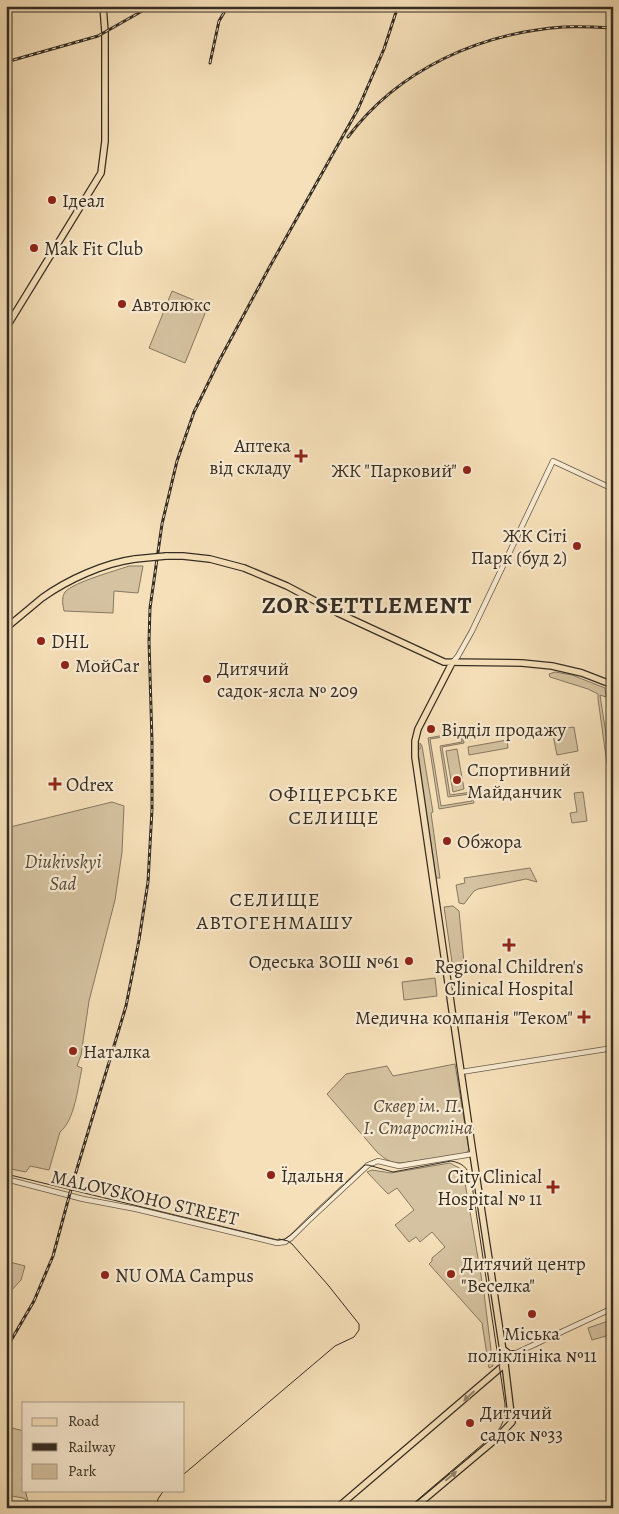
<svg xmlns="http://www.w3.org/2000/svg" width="619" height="1514" font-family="Alegreya,serif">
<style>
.green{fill:#d5c2a0;stroke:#857862;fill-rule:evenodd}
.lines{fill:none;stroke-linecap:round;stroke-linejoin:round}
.minor-casing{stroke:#655a48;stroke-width:6}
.major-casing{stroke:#352d23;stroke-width:8}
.minor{stroke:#f9ebd2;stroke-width:4.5}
.major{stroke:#f6e0b9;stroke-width:5.5}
.tram{stroke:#352d23;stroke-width:1}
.rail-casing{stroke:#352d23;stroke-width:3}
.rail{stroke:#f9ebd2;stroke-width:1;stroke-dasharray:4;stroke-linecap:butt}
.major-bridge-casing{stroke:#352d23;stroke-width:8;stroke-linecap:butt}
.major-bridge{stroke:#f6e0b9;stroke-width:5.5}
.oneway{fill:#96866e}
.poi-dot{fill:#8f2418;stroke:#f9ebd2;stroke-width:2}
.labels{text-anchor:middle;stroke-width:4.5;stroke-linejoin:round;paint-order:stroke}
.poi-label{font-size:19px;fill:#352d23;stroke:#f9ebd2;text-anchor:start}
.park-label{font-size:19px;font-style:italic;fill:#554b3c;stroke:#f9ebd2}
.street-label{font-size:19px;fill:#352d23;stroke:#f9ebd2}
.neighbourhood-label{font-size:20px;letter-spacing:1px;fill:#352d23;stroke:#f9ebd2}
.district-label{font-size:24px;font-weight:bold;letter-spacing:1px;fill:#352d23;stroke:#f9ebd2}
</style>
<rect width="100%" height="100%" fill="#f6e0b9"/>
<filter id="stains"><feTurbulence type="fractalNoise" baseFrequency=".004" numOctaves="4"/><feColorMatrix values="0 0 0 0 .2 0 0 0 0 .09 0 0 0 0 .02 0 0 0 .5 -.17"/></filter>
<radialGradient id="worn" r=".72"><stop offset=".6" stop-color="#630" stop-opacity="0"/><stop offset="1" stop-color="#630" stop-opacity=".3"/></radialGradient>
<path class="green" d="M172,291L208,306L185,363L149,348Z
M129,566H143L138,593L114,591L113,613L64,611C63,605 61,598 65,592C74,582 115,571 129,566Z
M555,672L572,675L605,688L606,697L600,695L613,780V807L598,699V694L588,689L550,677L549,674Z
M574,727L578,751L557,755L552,730Z
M462,732L464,743L442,747L450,795L472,792L474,803L439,809L428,738ZM461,734L462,742L440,746L448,797L470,794L472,801L441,806L430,739Z
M507,740L508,748L469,755L468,747Z
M420,743L422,746L433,812L431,813L440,878H436L421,779L418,749H420Z
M457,749L464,789L453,792L446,751Z
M583,792L587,821L572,823L570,813L577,812L574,793Z
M112,802L124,806L122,852L115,900L89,1001L81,1055L77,1066L82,1068C78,1086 75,1120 60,1132L49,1170L30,1166L26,1172L6,1168V828Z
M530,868L537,882L526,879L478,889L474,891L464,904L459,903L456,885L465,883L464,878Z
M453,906L459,911L465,973L454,976L444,907Z
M435,978L437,996L404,1000L402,982Z
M455,1064L469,1150L463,1155L401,1163C390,1163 385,1159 377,1152L327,1094L346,1074L387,1066L393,1076Z
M450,1163L461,1169L464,1177L484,1293L493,1366L489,1368L482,1323L429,1264L432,1261V1258L445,1247L432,1232L420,1242L416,1237L409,1242L395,1225L414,1210L397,1188L388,1194L367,1172L372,1170L391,1173Z
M6,1261L25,1266L21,1280L10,1292L6,1301Z
M611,1320L613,1334L592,1340L588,1328Z
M6,1420H9L12,1428L24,1431V1469L22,1479L24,1490H25L28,1501L23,1498L6,1495Z"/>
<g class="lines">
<g class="minor-casing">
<path id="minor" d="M452,663L458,656L472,631L553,461L613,489
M461,1072L613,1048
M6,1179L83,1199L136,1209L277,1243L285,1242L291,1238L310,1219L368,1165L378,1161L399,1166L473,1154
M505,1364L514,1354L613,1308"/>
</g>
<g class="major-casing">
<path id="major" d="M6,328L101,173L105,141V32L103,6
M166,556H183L210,559L244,568L287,586L338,613L444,662L522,663L552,666L582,673L613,685
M6,628C18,618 30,608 42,598C67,580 104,563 135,559
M503,1349L509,1354H514
M337,1508L505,1364
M414,1508L496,1439L512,1422L505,1364L473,1154L415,757V741L418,729L452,663"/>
</g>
<use href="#minor" class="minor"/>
<use href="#major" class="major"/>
<path class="tram" d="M6,1174L278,1240L285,1239L293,1233L365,1165H368L393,1172L451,1161C462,1163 467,1167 471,1178L505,1404C505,1416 504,1423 497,1432L408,1508
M184,1474L335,1346L354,1337L359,1330V1324L328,1285L292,1244L288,1241L279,1239
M156,1508L158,1499L164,1490"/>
<g class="rail-casing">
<path id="rail" d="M6,62L98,36L151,6
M210,63L219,21L228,6
M348,137C399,69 480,33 563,27C579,26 596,27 613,28
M6,1349L34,1301L53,1256L73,1182L126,1006L139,940L148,882L152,809V742L149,641L150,608L162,524L177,461L194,412L219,361L269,268L358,109L384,49L398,6"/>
</g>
<use href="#rail" class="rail"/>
<g class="major-bridge-casing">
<path id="major-bridge" d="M135,559L166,556"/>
</g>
<use href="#major-bridge" class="major-bridge"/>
</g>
<defs><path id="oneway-solid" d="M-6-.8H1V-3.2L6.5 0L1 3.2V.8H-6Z" transform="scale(1.25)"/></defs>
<g class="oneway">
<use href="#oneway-solid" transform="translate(469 1396) rotate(137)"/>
<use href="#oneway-solid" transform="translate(451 1476) rotate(-40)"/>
</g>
<g class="poi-dot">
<circle cx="52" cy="200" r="5"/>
<circle cx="34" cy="248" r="5"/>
<circle cx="122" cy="304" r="5"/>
<path d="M298.5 448.5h5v5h5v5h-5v5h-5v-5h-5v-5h5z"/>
<circle cx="467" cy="470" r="5"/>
<circle cx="577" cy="546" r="5"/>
<circle cx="41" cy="641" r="5"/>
<circle cx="65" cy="665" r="5"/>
<circle cx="207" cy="679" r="5"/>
<circle cx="431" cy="729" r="5"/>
<circle cx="457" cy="780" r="5"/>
<path d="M52.5 776.5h5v5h5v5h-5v5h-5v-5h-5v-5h5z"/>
<circle cx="447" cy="841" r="5"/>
<path d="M506.5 937.5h5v5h5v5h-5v5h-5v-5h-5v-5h5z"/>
<circle cx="409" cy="961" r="5"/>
<path d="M581.5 1009.5h5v5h5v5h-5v5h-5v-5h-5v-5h5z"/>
<circle cx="73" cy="1051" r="5"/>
<circle cx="271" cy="1175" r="5"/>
<path d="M550.5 1179.5h5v5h5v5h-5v5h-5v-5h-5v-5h5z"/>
<circle cx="451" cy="1274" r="5"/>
<circle cx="105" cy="1275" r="5"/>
<circle cx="532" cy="1314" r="5"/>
<circle cx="470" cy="1423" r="5"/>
</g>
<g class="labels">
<g class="poi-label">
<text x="62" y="207">Ідеал</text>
<text x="44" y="255">Mak Fit Club</text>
<text x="132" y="311">Автолюкс</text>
<text x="291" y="452" text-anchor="end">Аптека<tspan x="291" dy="22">від складу</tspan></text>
<text x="457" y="477" text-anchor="end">ЖК "Парковий"</text>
<text x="567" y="542" text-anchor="end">ЖК Сіті<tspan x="567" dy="22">Парк (буд 2)</tspan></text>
<text x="51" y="648">DHL</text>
<text x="75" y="672">МойCar</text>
<text x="217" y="675">Дитячий<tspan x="217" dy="22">садок-ясла № 209</tspan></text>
<text x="441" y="736">Відділ продажу</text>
<text x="467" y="776">Спортивний<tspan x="467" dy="22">Майданчик</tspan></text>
<text x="66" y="791">Odrex</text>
<text x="457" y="848">Обжора</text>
<text x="399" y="968" text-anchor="end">Одеська ЗОШ №61</text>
<text x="509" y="973" text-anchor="middle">Regional Children's<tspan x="509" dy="22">Clinical Hospital</tspan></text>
<text x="573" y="1024" text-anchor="end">Медична компанія "Теком"</text>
<text x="83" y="1058">Наталка</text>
<text x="281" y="1182">Їдальня</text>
<text x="542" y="1183" text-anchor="end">City Clinical<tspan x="542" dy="22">Hospital № 11</tspan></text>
<text x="461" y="1270">Дитячий центр<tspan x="461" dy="22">"Веселка"</tspan></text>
<text x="115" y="1282">NU OMA Campus</text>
<text x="532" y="1340" text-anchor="middle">Міська<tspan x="532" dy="22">поліклініка №11</tspan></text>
<text x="480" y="1419">Дитячий<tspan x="480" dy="22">садок №33</tspan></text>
</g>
<g class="park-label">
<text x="63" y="868">Diukivskyi<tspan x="63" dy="22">Sad</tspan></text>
<text x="418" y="1112">Сквер ім. П.<tspan x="418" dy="22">І. Старостіна</tspan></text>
</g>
<g class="street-label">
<text transform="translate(145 1197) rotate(13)" y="7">MALOVSKOHO STREET</text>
</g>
<g class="neighbourhood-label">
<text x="334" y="801">ОФІЦЕРСЬКЕ<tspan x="334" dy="23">СЕЛИЩЕ</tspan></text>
<text x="275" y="906">СЕЛИЩЕ<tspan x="275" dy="23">АВТОГЕНМАШУ</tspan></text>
</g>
<g class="district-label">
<text x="367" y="613">ZOR SETTLEMENT</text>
</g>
</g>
<rect width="619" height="1514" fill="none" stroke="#f6e0b9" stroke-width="25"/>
<rect x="8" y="8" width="604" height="1499" fill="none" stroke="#352d23" stroke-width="2.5"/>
<rect x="12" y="12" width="594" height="1489" fill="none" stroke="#352d23"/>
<rect x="22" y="1402" width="162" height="90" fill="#f9ebd2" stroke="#ab9f8c"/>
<rect x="32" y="1418" width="25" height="8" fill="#f6e0b9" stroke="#ab9f8c"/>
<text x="68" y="1426" font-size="15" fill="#352d23">Road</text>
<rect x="32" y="1443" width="25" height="8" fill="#352d23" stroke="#ab9f8c"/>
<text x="68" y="1452" font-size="15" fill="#352d23">Railway</text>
<rect x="32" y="1464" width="25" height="15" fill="#d5c2a0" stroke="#ab9f8c"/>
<text x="68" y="1476" font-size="15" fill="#352d23">Park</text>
<rect width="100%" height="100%" filter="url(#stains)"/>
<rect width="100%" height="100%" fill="url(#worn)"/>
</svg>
